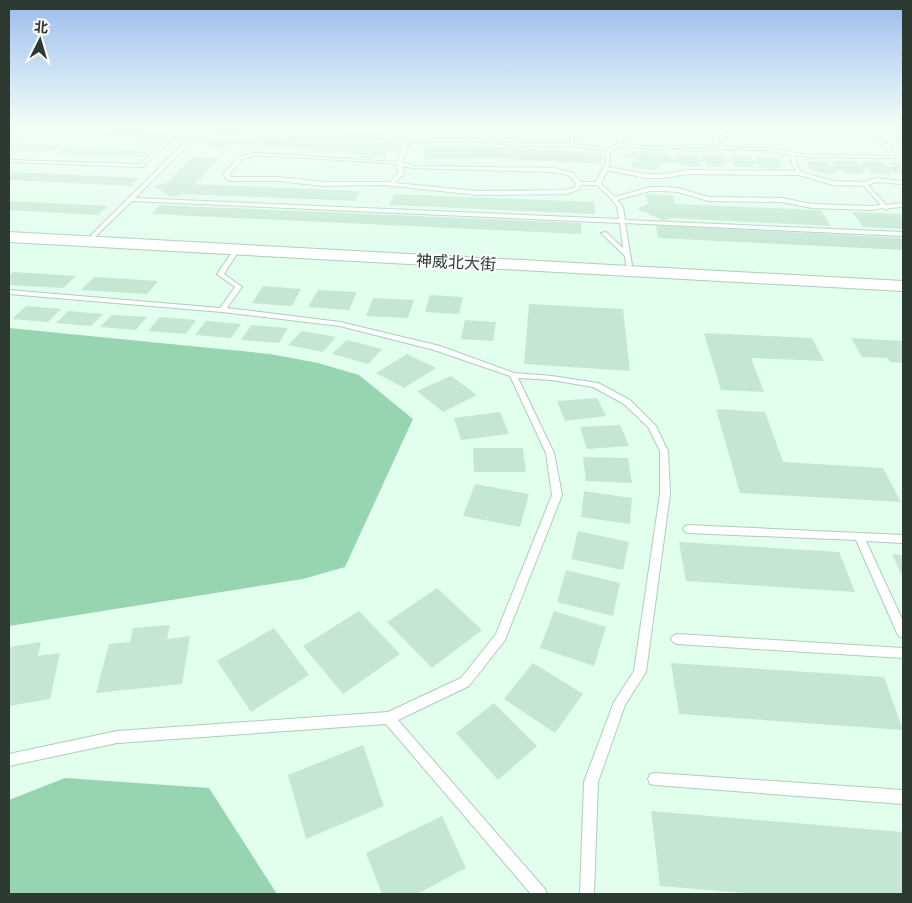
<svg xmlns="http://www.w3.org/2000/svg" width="912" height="903" font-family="'Titillium Web','Noto Sans SC',sans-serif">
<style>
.green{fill:#97d4b0}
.building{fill:#c5e7d2}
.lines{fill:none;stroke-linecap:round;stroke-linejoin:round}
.lane-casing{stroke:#adceba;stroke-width:2}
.secondary-casing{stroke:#adceba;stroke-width:2}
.lane{fill:#fff;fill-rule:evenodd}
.secondary{fill:#fff;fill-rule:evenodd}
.labels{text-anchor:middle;stroke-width:4;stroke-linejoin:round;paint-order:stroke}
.far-street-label{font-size:16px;fill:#2c3a32;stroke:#fff}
</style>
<rect width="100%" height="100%" fill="#e2feed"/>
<path class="green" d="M9,328L270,354L318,363L359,375L413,419L345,567L303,579L9,626Z
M65,778L209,788L277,894H9V800Z"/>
<path class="building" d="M25,127H89L83,132L21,130Z
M220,127H252L244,136L371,145L389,141L399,149L386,151V157L359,158V153L233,144L216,149L198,140L210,137Z
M884,127H903V141H898L890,132H894L892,130H887Z
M113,131L173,132L167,138L106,136Z
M9,143L61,145L52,151L9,150Z
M462,147L533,148L604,154L600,164L497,158L425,159L423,148Z
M64,148L152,151L145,157L55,154Z
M632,151L668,154L673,159H678L674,155H695L698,159H702L700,155H723L725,159H730L728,155L750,156L753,161H757L755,157L778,158L785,165H779L780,168H774L775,169L760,168L759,164H752L754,167H741L734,166L732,162H725L726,165H720L721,167L707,166L705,162H699L701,166L695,167L681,165V163H660L659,170H652L631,167L633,161L638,162L639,160L621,156Z
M193,157L219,158L195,184L360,191L355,201L184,194L171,197L154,186L167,183Z
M826,161L831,166H836L831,161H855L859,165H864L861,161L883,162L887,167H892L888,162L903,163V174L890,171L893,174H878L871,173L869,169H862L866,172H859L860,174L845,173L841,169L835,170L839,173L827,174L811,170L806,167L810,166L805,162Z
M14,172L140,178L131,186L9,180V176Z
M394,194L594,202L595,214L389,205Z
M646,194L673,195L675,204L821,210L831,226L671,218L665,221L637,209L648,204Z
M11,201L108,206L98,215L9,210V203Z
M160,205L581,223V234L151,214Z
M852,212L903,214V229L863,227Z
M656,225L903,238V250L658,238Z
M13,272L76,276L63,288L9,285V276Z
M94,277L158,281L147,294L81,290Z
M263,286L301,289L292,306L252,303Z
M318,290L357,292L349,310L308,307Z
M430,295L463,297L459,314L425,312Z
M373,298L414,300L408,318L366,316Z
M529,304L623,309L630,371L524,364Z
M26,306L61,309L48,322L12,319Z
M68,311L103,314L91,326L56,323Z
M112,315L147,317L136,330L100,327Z
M160,317L196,320L186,334L148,331Z
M465,320L496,322L493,341L461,339Z
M206,321L241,324L231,338L195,335Z
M251,325L288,328L279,343L241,340Z
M302,331L336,337L323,352L288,345Z
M704,333L812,338L824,361L751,358L764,392L721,390Z
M851,338L903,341V363L890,362L888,358L862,357Z
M347,340L382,349L368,364L332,354Z
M407,354L436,368L404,388L376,373Z
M451,376L477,395L443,412L417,391Z
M597,398L606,416L565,421L557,401Z
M716,409L765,412L783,462L883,468L901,502L740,493Z
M500,412L509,434L461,440L454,418Z
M620,425L629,446L587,449L580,427Z
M473,448H523L526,472H474Z
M583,457L628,458L632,483L586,481Z
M475,484L529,494L520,527L463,516Z
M584,491L632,498L630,524L581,517Z
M578,531L629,542L623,570L571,559Z
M679,542L839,552L855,592L686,581Z
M892,554L903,555V578Z
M566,570L620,583L613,616L557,602Z
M437,588L482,630L432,668L387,622Z
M359,611L400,654L343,694L303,646Z
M554,611L606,627L594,666L540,648Z
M170,625L167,639L190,636L182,684L96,693L109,644L130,642L133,628Z
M274,628L309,675L251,712L217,661Z
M41,642L38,656L60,653L50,699L9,706V647Z
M533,663L583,694L555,733L504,699Z
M671,663L884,677L903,730L679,714Z
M494,703L537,746L498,780L456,733Z
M363,745L384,806L306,839L288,775Z
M651,811L903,832V894H756L660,886Z
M442,816L466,868L417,894H382L366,853Z"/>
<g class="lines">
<g class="lane-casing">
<path id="lane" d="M180,127H185L142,167L9,162V160L141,164Z
M201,127H206L135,198L619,219L617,207L610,197L597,185H581L578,190L566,194L477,195L384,185L324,186L277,181H231L225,178L224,173L239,157L256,153L397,162L404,142L389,138L289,136L272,133L266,127H271L275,131L289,134L386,136L385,127H389L391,136L407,140L472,138L521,144H570V127H574V144L607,149L618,144L616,127H620L622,144L654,147L677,146L692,149L722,148L714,144V139L733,131L721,127L755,131L776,127L762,133L738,132L718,140V142L725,146L734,148H765L808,155L890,156L888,149L879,142L878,134L858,127H866L882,132L883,141L892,148L895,158L808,157L796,155V163L801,172L833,181L864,182L875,178L903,181V184L876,182L868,185L886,205L903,203V207L889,208L886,210L883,208L870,210L812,208L782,202L708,201L678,192L664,191H650L617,200L623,207L625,220L903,232V236L625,223L632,265L629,267L626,265L625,256L601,233L606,232L623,248L620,223L132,201L95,237H91V235ZM472,140L521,146H572L606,151V163L596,182H580L573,173L553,168L414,166L402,163L409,142ZM621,146L654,149L677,148L692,151L729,149L765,150L791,155L792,163L796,171L688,170L663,174H646L608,167L610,163V151ZM256,155L390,163L397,165L398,173L390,182H324L277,177H232L230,176V173L243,159ZM402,166L414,168L553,172L569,175L576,183L574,188L566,190L477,191L395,183L404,173ZM607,170L646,178H663L688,174L799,175L833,185L864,186L881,205L870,206L812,204L782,198L708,197L678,188L664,187H650L615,197L601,184Z
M810,127H844L842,128Z
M237,247L240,249L224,274L242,287L227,308L340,322L440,346L514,373L552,376L598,383L630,400L656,426L668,451L670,494L646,672L625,705L598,782L594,894H580L584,782L614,702L634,671L660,494V451L648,427L624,404L593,387L552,380L518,378L554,453L562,495L505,640L469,686L398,720L545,889L547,894H531L386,724L117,743L9,766V754L117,731L388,712L461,678L496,634L552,495L546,453L510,376L434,350L340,326L222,312L9,294V290L220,308L235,287L217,274L235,248Z
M688,525L903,535V543L866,541L903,621V638L899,636L897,633L856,540L688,533L685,532L683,529L685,526Z
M677,634L903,648V658L677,644L673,642L671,639L673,636Z
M655,773L903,790V804L655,785L650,784L648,779L650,774Z"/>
</g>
<g class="secondary-casing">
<path id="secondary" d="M9,232L903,281V291L9,242Z"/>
</g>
<use href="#lane" class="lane"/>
<use href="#secondary" class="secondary"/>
</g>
<linearGradient id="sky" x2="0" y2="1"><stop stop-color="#9cbcee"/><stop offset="0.5" stop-color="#f2fff7"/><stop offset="1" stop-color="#f2fff7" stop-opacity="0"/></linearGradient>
<rect width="912" height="254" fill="url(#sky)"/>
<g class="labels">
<g class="far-street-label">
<text transform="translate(456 262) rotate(3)" y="6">神威北大街</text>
</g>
</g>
<rect width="912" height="903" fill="none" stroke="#2c3a32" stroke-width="20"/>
<g transform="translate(40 40) rotate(5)" stroke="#ffffff" stroke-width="4" paint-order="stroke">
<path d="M0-4L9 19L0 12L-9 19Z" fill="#2c3a32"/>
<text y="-8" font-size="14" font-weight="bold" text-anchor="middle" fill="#2c3a32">北</text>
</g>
</svg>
